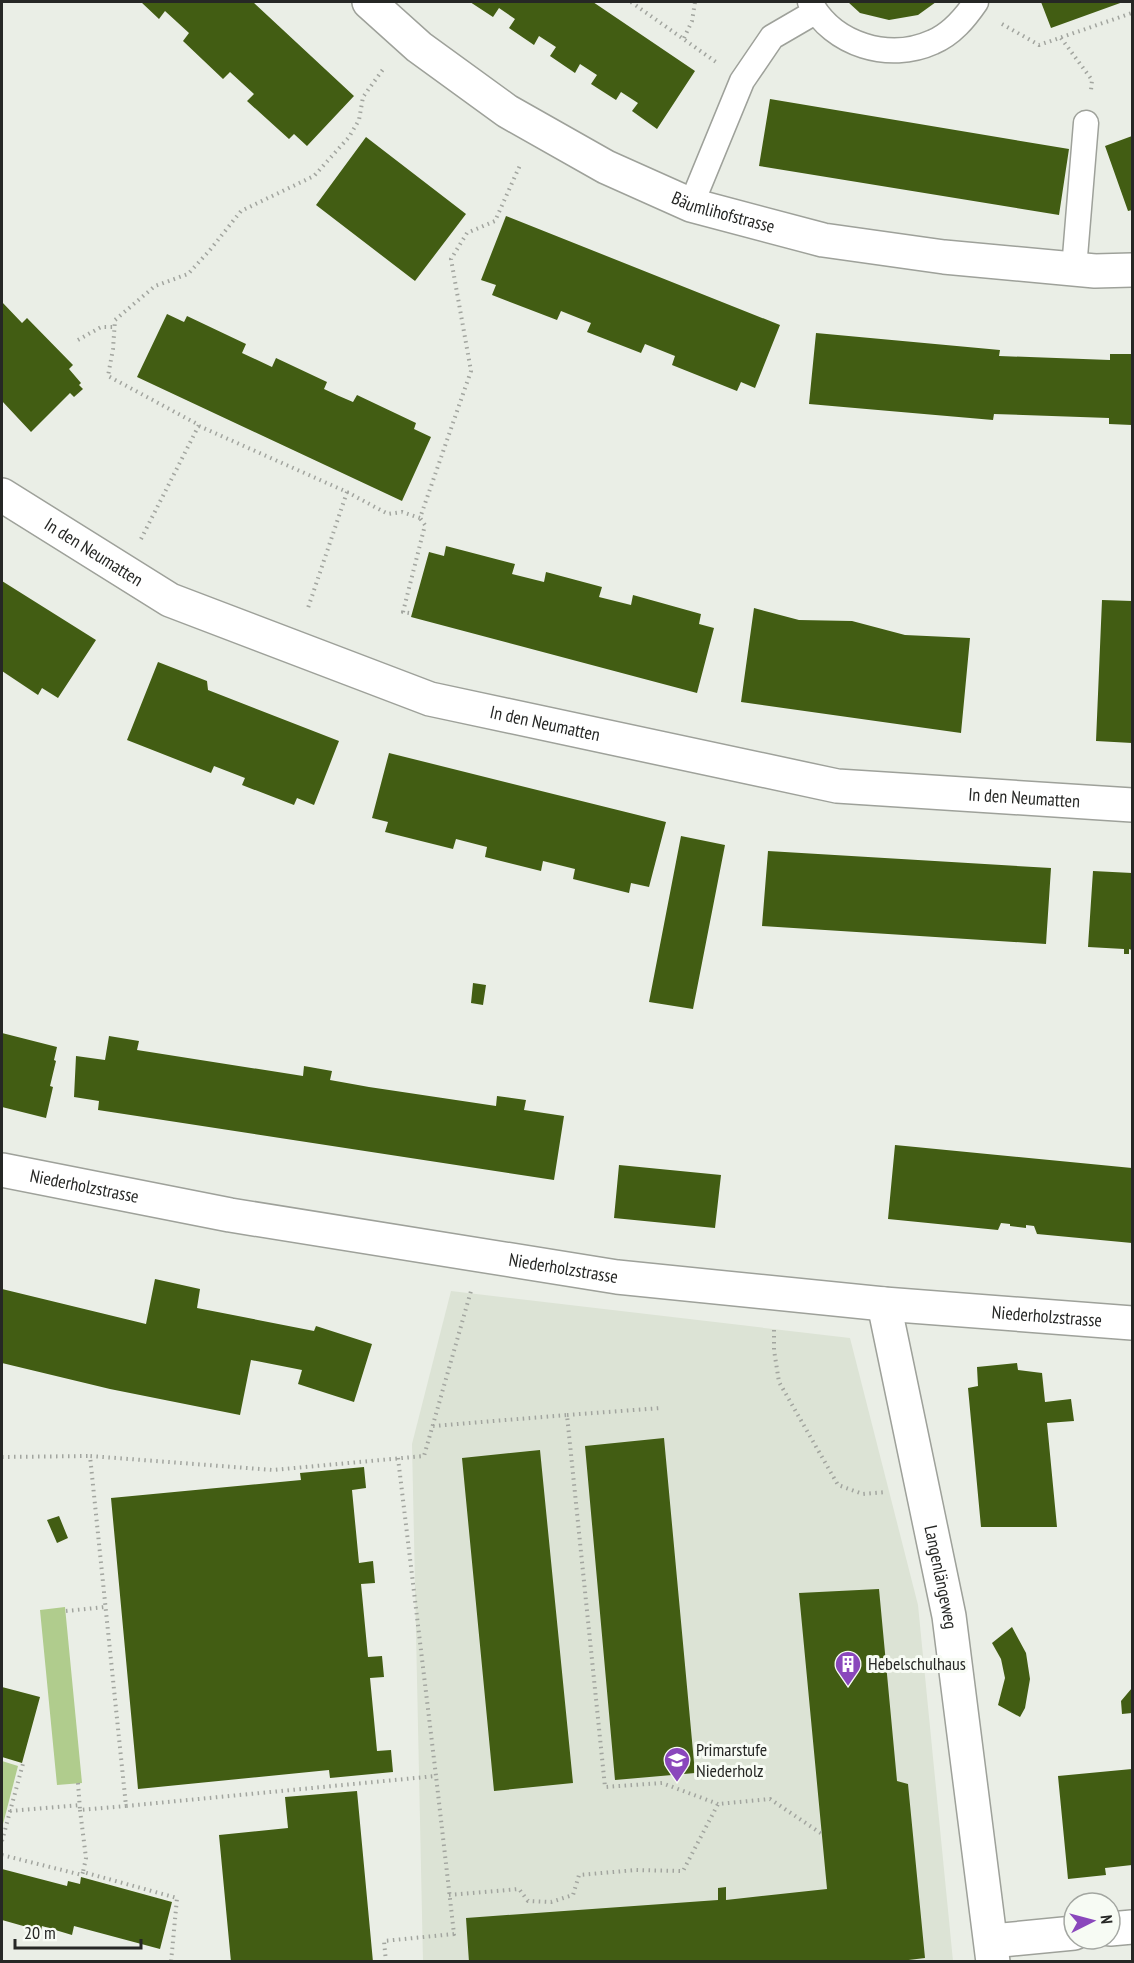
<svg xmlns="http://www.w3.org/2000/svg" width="1134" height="1963" font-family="'PT Sans Narrow',sans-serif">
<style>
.built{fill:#dce3d5}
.green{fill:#b0cc8d}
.building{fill:#425d13}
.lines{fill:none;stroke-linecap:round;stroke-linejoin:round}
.service-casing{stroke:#9ea19a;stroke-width:27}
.minor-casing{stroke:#9ea19a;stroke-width:36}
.secondary-casing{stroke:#9ea19a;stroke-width:36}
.path{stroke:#a2a59f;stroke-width:4;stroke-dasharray:1.5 4.5;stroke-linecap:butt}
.service{stroke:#fff;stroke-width:24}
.minor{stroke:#fff;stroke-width:33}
.secondary{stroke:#fff;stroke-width:33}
.labels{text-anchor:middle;stroke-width:6;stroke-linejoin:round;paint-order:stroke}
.street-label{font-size:18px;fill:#262725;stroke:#f7fbf4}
.poi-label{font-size:18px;fill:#262725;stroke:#f7fbf4;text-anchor:start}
</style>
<rect width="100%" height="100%" fill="#eaeee6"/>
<path class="built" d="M451,1291L850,1338L918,1605L953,1961L423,1962L412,1444Z"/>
<path class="green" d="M65,1607L82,1783L57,1785L40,1610Z
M2,1761L18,1766L2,1828Z"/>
<path class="building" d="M141,2H253L354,96L307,146L294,134L289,139L247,101L254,94L230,72L223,79L183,41L189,33L165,11L159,19Z
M470,2H593L695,71L657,129L632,111L638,103L621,92L616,100L591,84L597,75L580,64L575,73L550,56L556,47L539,36L534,45L509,28L515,19L499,8L493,17Z
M848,2H936L918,15L889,20L860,13Z
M1041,2H1123L1051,28Z
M770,99L1069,149L1059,215L759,166Z
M1132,136V210L1128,211L1105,146Z
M366,137L466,214L415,281L316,205Z
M506,216L780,325L755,388L741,382L737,391L672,365L675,356L645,344L641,353L587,332L591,323L561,311L557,320L492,295L496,285L481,280Z
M2,302L22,323L27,318L73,365L69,369L81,383L79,385L83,389L74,397L70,393L31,432L2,401Z
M167,314L184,322L187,316L246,344L242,353L272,367L276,358L327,382L324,389L339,396L353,402L357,395L416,423L414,429L431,437L402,501L137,377Z
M816,333L1000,350L999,356L1110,360V354H1132V425L1109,424V418L994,414L993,420L809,404Z
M446,546L515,564L512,574L544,582L546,572L602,587L599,597L631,605L633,595L701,614L699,624L714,628L697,693L411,617L429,552L444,556Z
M2,581L96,640L58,698L42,688L38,695L2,671Z
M1102,600L1132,601V743L1096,741Z
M754,608L799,620L852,621L905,635L970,638L961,733L741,702Z
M158,662L207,681L208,690L339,741L314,805L297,798L294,805L242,785L245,778L214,766L211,773L127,740Z
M389,753L666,822L649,887L631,883L629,893L573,879L575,869L543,861L541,871L485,857L487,847L456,839L453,849L385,832L388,822L372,818Z
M681,836L725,845L693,1009L649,1002Z
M768,851L1051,868L1046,944L762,926Z
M1093,871L1132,873V950L1129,949V954H1124V949L1088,947Z
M473,983L486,985L483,1005L471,1003Z
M2,1033L57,1047L54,1060L56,1061L50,1086L53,1087L46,1118L2,1107Z
M109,1036L139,1041L137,1050L303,1076L304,1066L332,1071L330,1080L369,1087L496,1106L497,1096L526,1100L524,1110L564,1116L554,1180L98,1110L99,1101L74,1097L76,1056L105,1060Z
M895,1145L1132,1168V1243L1037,1234L1034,1226L1026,1225V1228L1010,1226V1224L1001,1223L998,1230L888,1219Z
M619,1165L721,1175L715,1228L614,1218Z
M155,1279L200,1289L197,1308L314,1331L316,1326L372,1344L354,1402L298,1384L302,1370L251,1360L240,1415L110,1389L2,1363V1289L146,1324Z
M1017,1363L1018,1370L1042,1373L1045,1402L1071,1399L1074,1421L1047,1423L1057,1527H981L968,1388L978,1386L977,1367Z
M664,1438L695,1773L615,1780L585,1446Z
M540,1450L573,1783L494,1791L462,1458Z
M364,1467L366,1488L352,1490L359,1563L373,1561L375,1583L361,1584L368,1657L382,1656L384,1677L370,1678L377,1751L391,1750L393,1772L330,1778L329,1770L138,1789L111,1498L301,1480L300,1473Z
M59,1516L68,1538L57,1543L47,1520Z
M879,1589L897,1781L908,1784L925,1958L892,1962H469L466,1918L718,1900V1888L726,1887V1900L827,1889L799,1593Z
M1012,1627L1026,1653L1030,1679L1025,1708L1020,1717L998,1705L1005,1678L1001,1659L992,1643Z
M2,1687L40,1697L22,1763L2,1757Z
M1132,1688V1713L1122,1714L1121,1701Z
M1132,1769V1865L1105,1868L1106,1875L1068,1879L1058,1776Z
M357,1791L373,1962H231L219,1835L288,1828L285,1797Z
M2,1869L67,1886L68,1881L80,1884L81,1877L172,1902L160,1949L74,1926L72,1935L42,1926L41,1931L2,1920Z"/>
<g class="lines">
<g class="service-casing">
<path id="service" d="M810,2C833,45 889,62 933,42C952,34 965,18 976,2
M691,205L742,81L772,37L815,12
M1074,269L1086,123"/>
</g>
<g class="minor-casing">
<g id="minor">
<path id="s1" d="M2,495L170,600L430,699L837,786L1132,805"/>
<path id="s2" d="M2,1170L230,1215L617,1277L884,1304L1132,1323"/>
<path id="s3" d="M884,1304L949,1616L993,1962"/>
<path d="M1110,1929L1132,1927"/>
<path d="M992,1941L1074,1933"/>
</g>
</g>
<g class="secondary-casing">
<g id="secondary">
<path id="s4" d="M369,2L419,47L507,111L606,167L691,205L823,240L944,257L1095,271L1132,270"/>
</g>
</g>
<path class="path" d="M631,2L716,62
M1002,24L1039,45L1132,13
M684,38L692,21L695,2
M1061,38L1092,80L1091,90
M78,340L101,327H115
M199,426L347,492L307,611
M347,492L388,514L402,512L420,518L471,371L451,259L467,233L495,221L521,163
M141,539L199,425L108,376L113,349L115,320L155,286L188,274L210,250L241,211L314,176L349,137L359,120L363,97L384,68
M409,613L403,612L425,525L420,518
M774,1330V1350L779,1382L838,1485L863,1494L886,1492
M567,1415L661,1408
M433,1426L567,1415L605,1787L662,1783L718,1804
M2,1457L90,1456
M398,1458L436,1776L126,1806L90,1456L273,1470L424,1456L471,1291
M66,1611L105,1607
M78,1783L80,1810L126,1806
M80,1810L86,1858L83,1872L177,1898L171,1962
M10,1811L81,1805
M2,1841L24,1760
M2,1855L82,1875L83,1872
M449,1895L519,1889L528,1901L551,1902L573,1895L579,1875L636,1870L683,1871L718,1804L770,1799L822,1834
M386,1962L384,1941L454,1934L436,1776"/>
<use href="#service" class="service"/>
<use href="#minor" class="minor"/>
<use href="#secondary" class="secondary"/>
</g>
<defs>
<g id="building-pin" transform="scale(1.35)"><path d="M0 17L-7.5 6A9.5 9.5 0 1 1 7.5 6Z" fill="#8a47bc" stroke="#f7fbf4"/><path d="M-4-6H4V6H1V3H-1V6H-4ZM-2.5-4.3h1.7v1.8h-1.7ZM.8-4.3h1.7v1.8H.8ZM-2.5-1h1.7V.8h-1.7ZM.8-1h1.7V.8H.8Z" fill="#fff"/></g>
<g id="school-pin" transform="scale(1.35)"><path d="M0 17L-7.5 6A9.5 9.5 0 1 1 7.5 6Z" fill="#8a47bc" stroke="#f7fbf4"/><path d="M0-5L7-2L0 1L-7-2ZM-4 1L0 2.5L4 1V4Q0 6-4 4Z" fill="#fff"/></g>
</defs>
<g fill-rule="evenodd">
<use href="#building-pin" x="848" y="1664"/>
<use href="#school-pin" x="677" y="1760"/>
</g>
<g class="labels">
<g class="street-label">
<text dy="6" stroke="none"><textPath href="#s4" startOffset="416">Bäumlihofstrasse</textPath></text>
<text dy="6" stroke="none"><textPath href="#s1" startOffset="108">In den Neumatten</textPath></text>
<text dy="6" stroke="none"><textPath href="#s1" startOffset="594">In den Neumatten</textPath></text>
<text dy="6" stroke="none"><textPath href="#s1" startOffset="1080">In den Neumatten</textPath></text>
<text dy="6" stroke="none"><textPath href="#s2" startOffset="84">Niederholzstrasse</textPath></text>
<text dy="6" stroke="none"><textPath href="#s2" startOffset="570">Niederholzstrasse</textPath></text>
<text dy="6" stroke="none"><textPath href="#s2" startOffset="1056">Niederholzstrasse</textPath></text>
<text dy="6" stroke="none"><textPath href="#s3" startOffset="279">Langenlängeweg</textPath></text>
</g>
<g class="poi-label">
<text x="868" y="1670">Hebelschulhaus</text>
<text x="696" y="1756">Primarstufe<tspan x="696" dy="21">Niederholz</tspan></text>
</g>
</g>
<rect width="1134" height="1963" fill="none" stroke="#262725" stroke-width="6"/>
<g transform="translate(1092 1921) rotate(84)"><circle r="28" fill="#f7fbf4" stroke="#a3a6a1" stroke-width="1.5"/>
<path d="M0-4.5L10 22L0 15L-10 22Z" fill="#8a47bc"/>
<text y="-9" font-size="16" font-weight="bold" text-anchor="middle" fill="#262725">N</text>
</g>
<path d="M15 1939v9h126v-9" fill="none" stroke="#262725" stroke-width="3"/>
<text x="24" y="1939" font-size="18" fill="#262725" stroke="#f7fbf4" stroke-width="4.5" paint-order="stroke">20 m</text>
</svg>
